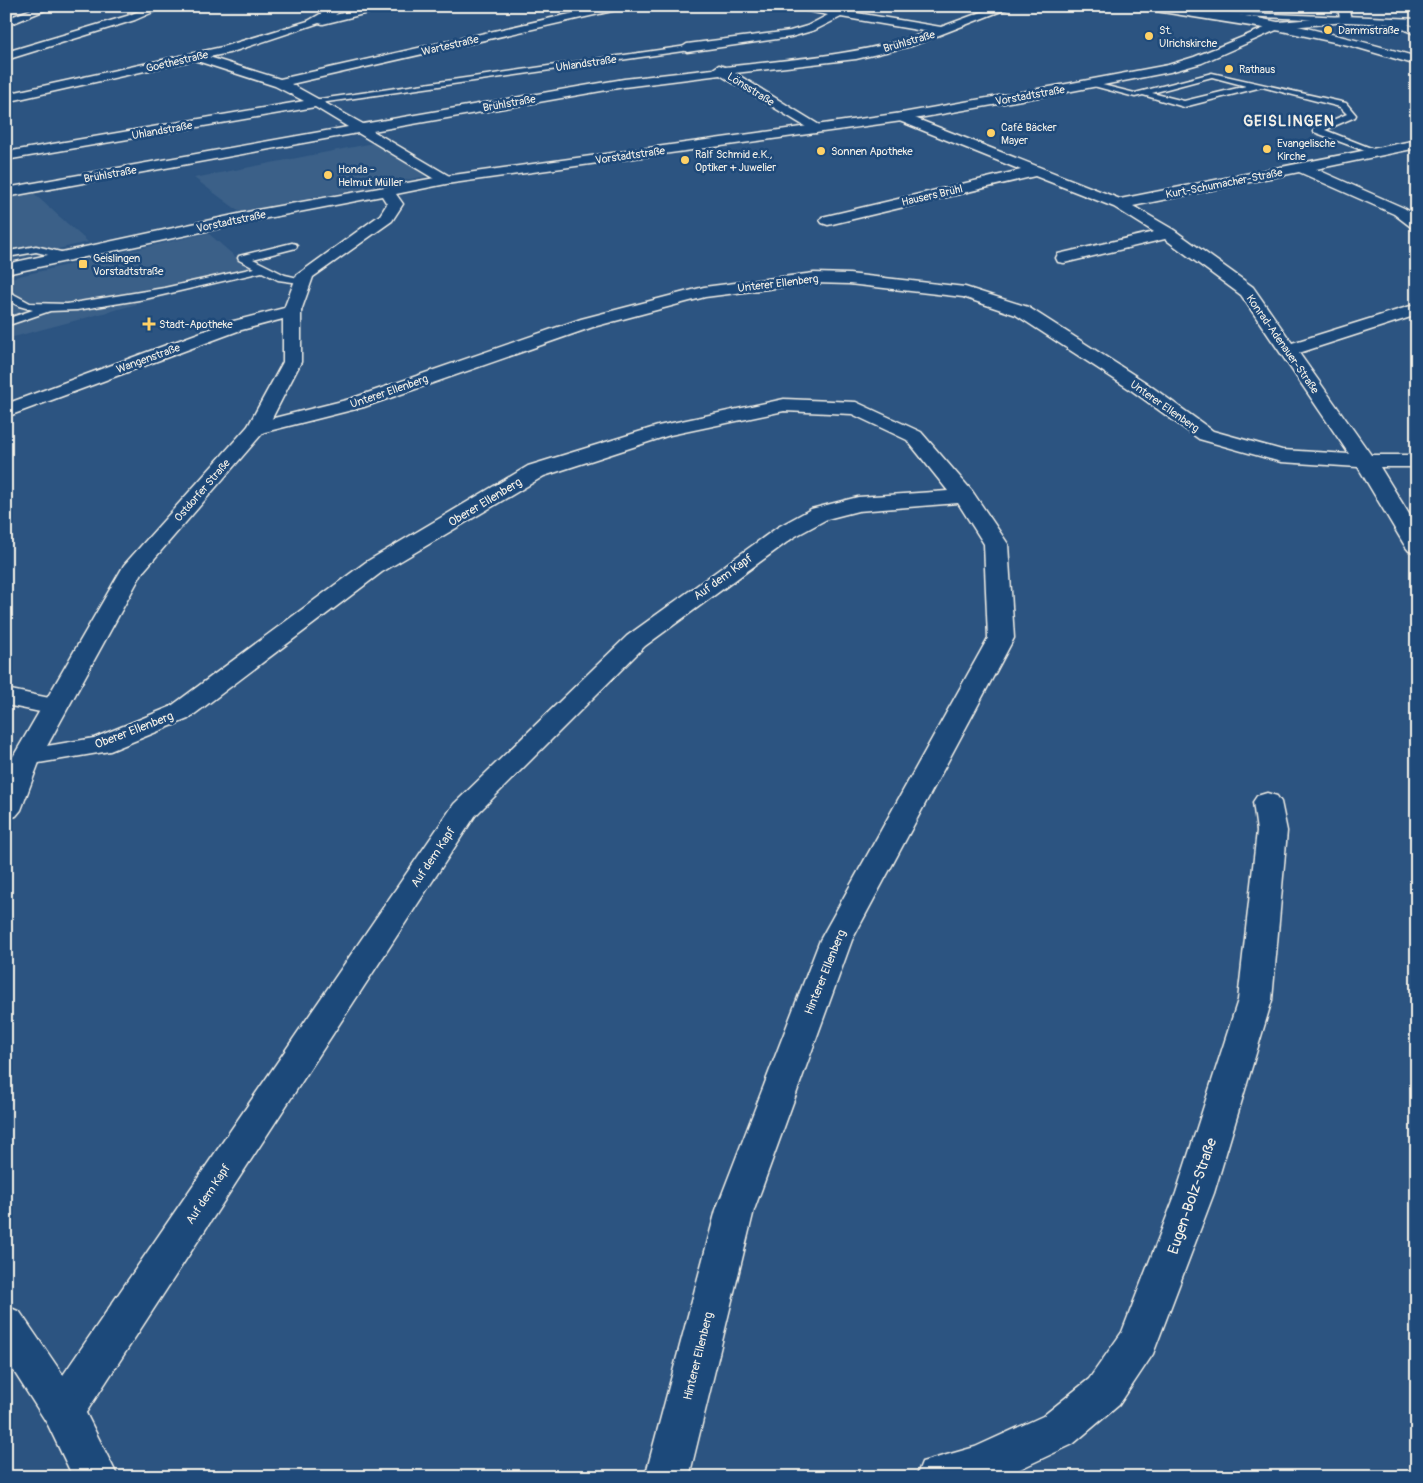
<svg xmlns="http://www.w3.org/2000/svg" width="1423" height="1483" font-family="Pangolin,sans-serif">
<style>
.built{fill:#3b6088}
.lines{fill:none;stroke-linecap:round;stroke-linejoin:round}
.stream{fill:#a7b4c0;fill-rule:evenodd}
.lane-casing{stroke:#f4f1e8;stroke-width:3}
.street-casing{stroke:#f4f1e8;stroke-width:3}
.secondary-casing{stroke:#f4f1e8;stroke-width:3}
.lane{fill:#1f4a7a;fill-rule:evenodd}
.street{fill:#1f4a7a;fill-rule:evenodd}
.secondary{fill:#1f4a7a;fill-rule:evenodd}
.poi-dot{fill:#ffd166;stroke:#1f4a7a;stroke-width:2}
.labels{text-anchor:middle;stroke-width:5;stroke-linejoin:round;paint-order:stroke}
.far-poi-label{font-size:11px;fill:#f4f1e8;stroke:#1f4a7a;text-anchor:start}
.far-street-label{font-size:11px;fill:#f4f1e8;stroke:#1f4a7a}
.street-label{font-size:12px;fill:#f4f1e8;stroke:#1f4a7a}
.far-district-label{font-size:15px;font-weight:bold;letter-spacing:1px;fill:#f4f1e8;stroke:#1f4a7a}
.near-street-label{font-size:15px;fill:#f4f1e8;stroke:#1f4a7a}
</style>
<rect width="100%" height="100%" fill="#2c5481"/>
<filter id="ink" filterUnits="userSpaceOnUse"><feTurbulence type="fractalNoise" baseFrequency=".02" numOctaves="2"/><feDisplacementMap in="SourceGraphic" scale="10" xChannelSelector="R" yChannelSelector="G"/><feConvolveMatrix kernelMatrix="1 2 1 2 8 2 1 2 1" color-interpolation-filters="sRGB"/></filter>
<g filter="url(#ink)">
<path class="built" d="M374,143L426,176L240,212L194,178Z
M32,192L88,242L6,261V197Z
M208,233L254,273L6,339V279Z"/>
<g class="lines">
<path class="stream" d="M1355,6H1359L1362,10L1358,11Z"/>
<g class="lane-casing">
<path id="lane" d="M1203,11L1345,17L1349,19L1345,21L1205,14L1201,12Z
M687,46L691,48L690,50L313,104L309,102L313,100Z
M1212,73L1346,103L1356,115L1355,117L1325,130L1381,152L1376,155L1373,154L1314,132V128L1347,114L1340,107L1262,87L1184,107L1143,95L1135,97L1086,84L1090,82L1135,93ZM1212,77L1246,86L1184,101L1152,93Z
M292,243L296,244L297,246L296,248L253,259L285,275L307,280L308,282L307,284L278,280L262,272L145,299L77,310L50,311L6,326V319L33,310L19,306L7,300L6,290L30,303L67,304L164,288L254,268L239,260L238,258L239,256Z
M36,246L69,254L70,256L65,259L36,252L13,256L8,253L9,251Z"/>
</g>
<g class="street-casing">
<path id="street" d="M39,6H55L6,26V19Z
M151,6H167L135,20L6,60V52L127,16Z
M334,6H347L335,15L370,6H389L388,8L323,24L319,23L229,53L209,57L280,79L605,6H626L621,9L291,84L363,124L624,79L713,69L719,65L725,67C793,59 863,55 929,32L841,17L815,30L791,37L687,52L681,48L687,44L790,31L807,26L828,15L796,9L791,6C806,6 820,8 836,9C841,10 851,6 859,6L851,12L941,27L998,6H1014L911,46L856,59L735,73L821,126L823,129L816,133L720,75L624,87L373,131L451,177L453,180L451,183H441L358,133L6,197V188L348,127L315,107L6,160V152L304,101L275,86L194,60L6,102V94L222,47L308,21Z
M1138,6C1227,6 1331,32 1417,57V65L1348,45L1282,31L1143,9Z
M1337,6H1348L1351,19L1349,21H1341Z
M1393,18L1417,28V35L1389,23L1387,21Z
M902,113L1120,199L1417,140V148L1316,169L1404,208L1417,216V229L1411,227L1394,214L1299,172L1133,206L1174,230L1253,287L1292,343L1417,304V315L1299,353L1371,455H1417V467H1380L1417,527V553L1409,551L1405,546L1358,467L1281,462L1199,439L1131,390L1016,315L963,297L849,284L814,283L705,297L593,327L364,407L257,434L250,432L247,428L250,424L350,399L581,319L704,287L814,273L849,274L965,287L1028,307L1145,382L1213,431L1282,450L1349,454L1241,295L1165,239L1064,263L1058,262L1056,258L1058,254L1154,232L1114,207L1035,176L828,225L822,223L820,220L822,217L1021,170L897,120L895,117L897,114Z
M292,306L298,307L301,311L298,315L238,331L6,417V404L226,323Z
M784,399L856,402L921,432L972,491L1008,544L1014,638L852,940L754,1210L689,1477H645L716,1210L820,940L988,638L984,544L958,503L858,511L827,519L794,537L645,646L475,816L78,1425L63,1430L48,1425L42,1411L48,1397L454,804L627,636L778,527L811,509L858,497L948,491L907,440L852,414L784,411L670,435L544,476L382,572L188,719L110,751L27,765L17,763L13,757L17,751L94,738L170,707L366,562L528,466L658,426Z
M6,689L64,701L68,707L64,713L55,715L6,705Z
M1267,793L1277,796L1281,802L1287,831L1272,1000L1214,1193L1153,1354L1119,1405L1073,1444L1003,1477H916L922,1462L975,1447L1043,1416L1089,1379L1122,1332L1176,1193L1238,1000L1257,831L1253,802L1257,796Z"/>
</g>
<g class="secondary-casing">
<path id="secondary" d="M1345,16L1417,19V25L1345,22L1281,28L1202,63L1170,72L1072,91L902,121L446,184L396,194L403,204L392,221L313,277L301,311V362L267,428L142,573L41,757L21,810L16,816L6,819V774L13,757L124,565L248,426L283,362V311L297,275L380,215L387,204L382,196L257,220L6,274V264L257,210L446,176L902,113L1072,83L1168,65L1194,57L1279,22Z
M6,1306L20,1312L78,1397L118,1477H73L48,1425L6,1359Z"/>
</g>
<use href="#lane" class="lane"/>
<use href="#street" class="street"/>
<use href="#secondary" class="secondary"/>
</g>
</g>
<g class="poi-dot">
<circle cx="1328" cy="30" r="5"/>
<circle cx="1149" cy="36" r="5"/>
<circle cx="1229" cy="69" r="5"/>
<circle cx="991" cy="133" r="5"/>
<circle cx="1267" cy="149" r="5"/>
<circle cx="821" cy="151" r="5"/>
<circle cx="685" cy="160" r="5"/>
<circle cx="328" cy="175" r="5"/>
<rect x="78" y="259" width="10" height="10" rx="2.5"/>
<path d="M146.5 316.5h5v5h5v5h-5v5h-5v-5h-5v-5h5z"/>
</g>
<g class="labels">
<g class="far-poi-label">
<text x="1159" y="34">St.<tspan x="1159" dy="13">Ulrichskirche</tspan></text>
<text x="1338" y="34">Dammstraße</text>
<text x="1239" y="73">Rathaus</text>
<text x="1001" y="131">Café Bäcker<tspan x="1001" dy="13">Mayer</tspan></text>
<text x="1277" y="147">Evangelische<tspan x="1277" dy="13">Kirche</tspan></text>
<text x="831" y="155">Sonnen Apotheke</text>
<text x="695" y="158">Ralf Schmid e.K.,<tspan x="695" dy="13">Optiker + Juwelier</tspan></text>
<text x="338" y="173">Honda -<tspan x="338" dy="13">Helmut Müller</tspan></text>
<text x="93" y="262">Geislingen<tspan x="93" dy="13">Vorstadtstraße</tspan></text>
<text x="159" y="328">Stadt-Apotheke</text>
</g>
<g class="far-street-label">
<text transform="translate(909 41) rotate(-16)" y="4">Brühlstraße</text>
<text transform="translate(450 45) rotate(-13)" y="4">Wartestraße</text>
<text transform="translate(177 61) rotate(-13)" y="4">Goethestraße</text>
<text transform="translate(586 63) rotate(-8)" y="4">Uhlandstraße</text>
<text transform="translate(751 89) rotate(32)" y="4">Lönsstraße</text>
<text transform="translate(1030 95) rotate(-10)" y="4">Vorstadtstraße</text>
<text transform="translate(509 103) rotate(-10)" y="4">Brühlstraße</text>
<text transform="translate(162 130) rotate(-10)" y="4">Uhlandstraße</text>
<text transform="translate(630 155) rotate(-8)" y="4">Vorstadtstraße</text>
<text transform="translate(110 174) rotate(-10)" y="4">Brühlstraße</text>
<text transform="translate(1224 183) rotate(-11)" y="4">Kurt-Schumacher-Straße</text>
<text transform="translate(932 195) rotate(-13)" y="4">Hausers Brühl</text>
<text transform="translate(231 221) rotate(-12)" y="4">Vorstadtstraße</text>
<text transform="translate(778 283) rotate(-7)" y="4">Unterer Ellenberg</text>
<text transform="translate(1283 344) rotate(55)" y="4">Konrad-Adenauer-Straße</text>
<text transform="translate(148 358) rotate(-20)" y="4">Wangenstraße</text>
<text transform="translate(389 391) rotate(-19)" y="4">Unterer Ellenberg</text>
<text transform="translate(1165 406) rotate(35)" y="4">Unterer Ellenberg</text>
<text transform="translate(202 490) rotate(-49)" y="4">Ostdorfer Straße</text>
</g>
<g class="street-label">
<text transform="translate(485 502) rotate(-31)" y="4">Oberer Ellenberg</text>
<text transform="translate(723 577) rotate(-36)" y="4">Auf dem Kapf</text>
<text transform="translate(134 730) rotate(-21)" y="4">Oberer Ellenberg</text>
<text transform="translate(433 857) rotate(-56)" y="4">Auf dem Kapf</text>
<text transform="translate(825 972) rotate(-68)" y="4">Hinterer Ellenberg</text>
<text transform="translate(208 1194) rotate(-56)" y="4">Auf dem Kapf</text>
<text transform="translate(698 1356) rotate(-76)" y="4">Hinterer Ellenberg</text>
</g>
<g class="far-district-label">
<text x="1289" y="126">GEISLINGEN</text>
</g>
<g class="near-street-label">
<text transform="translate(1192 1196) rotate(-71)" y="5">Eugen-Bolz-Straße</text>
</g>
</g>
<rect width="1423" height="1483" fill="none" stroke="#1f4a7a" stroke-width="25"/>
<rect x="12" y="12" width="1398" height="1458" fill="none" stroke="#f4f1e8" stroke-width="2" filter="url(#ink)"/>
</svg>
